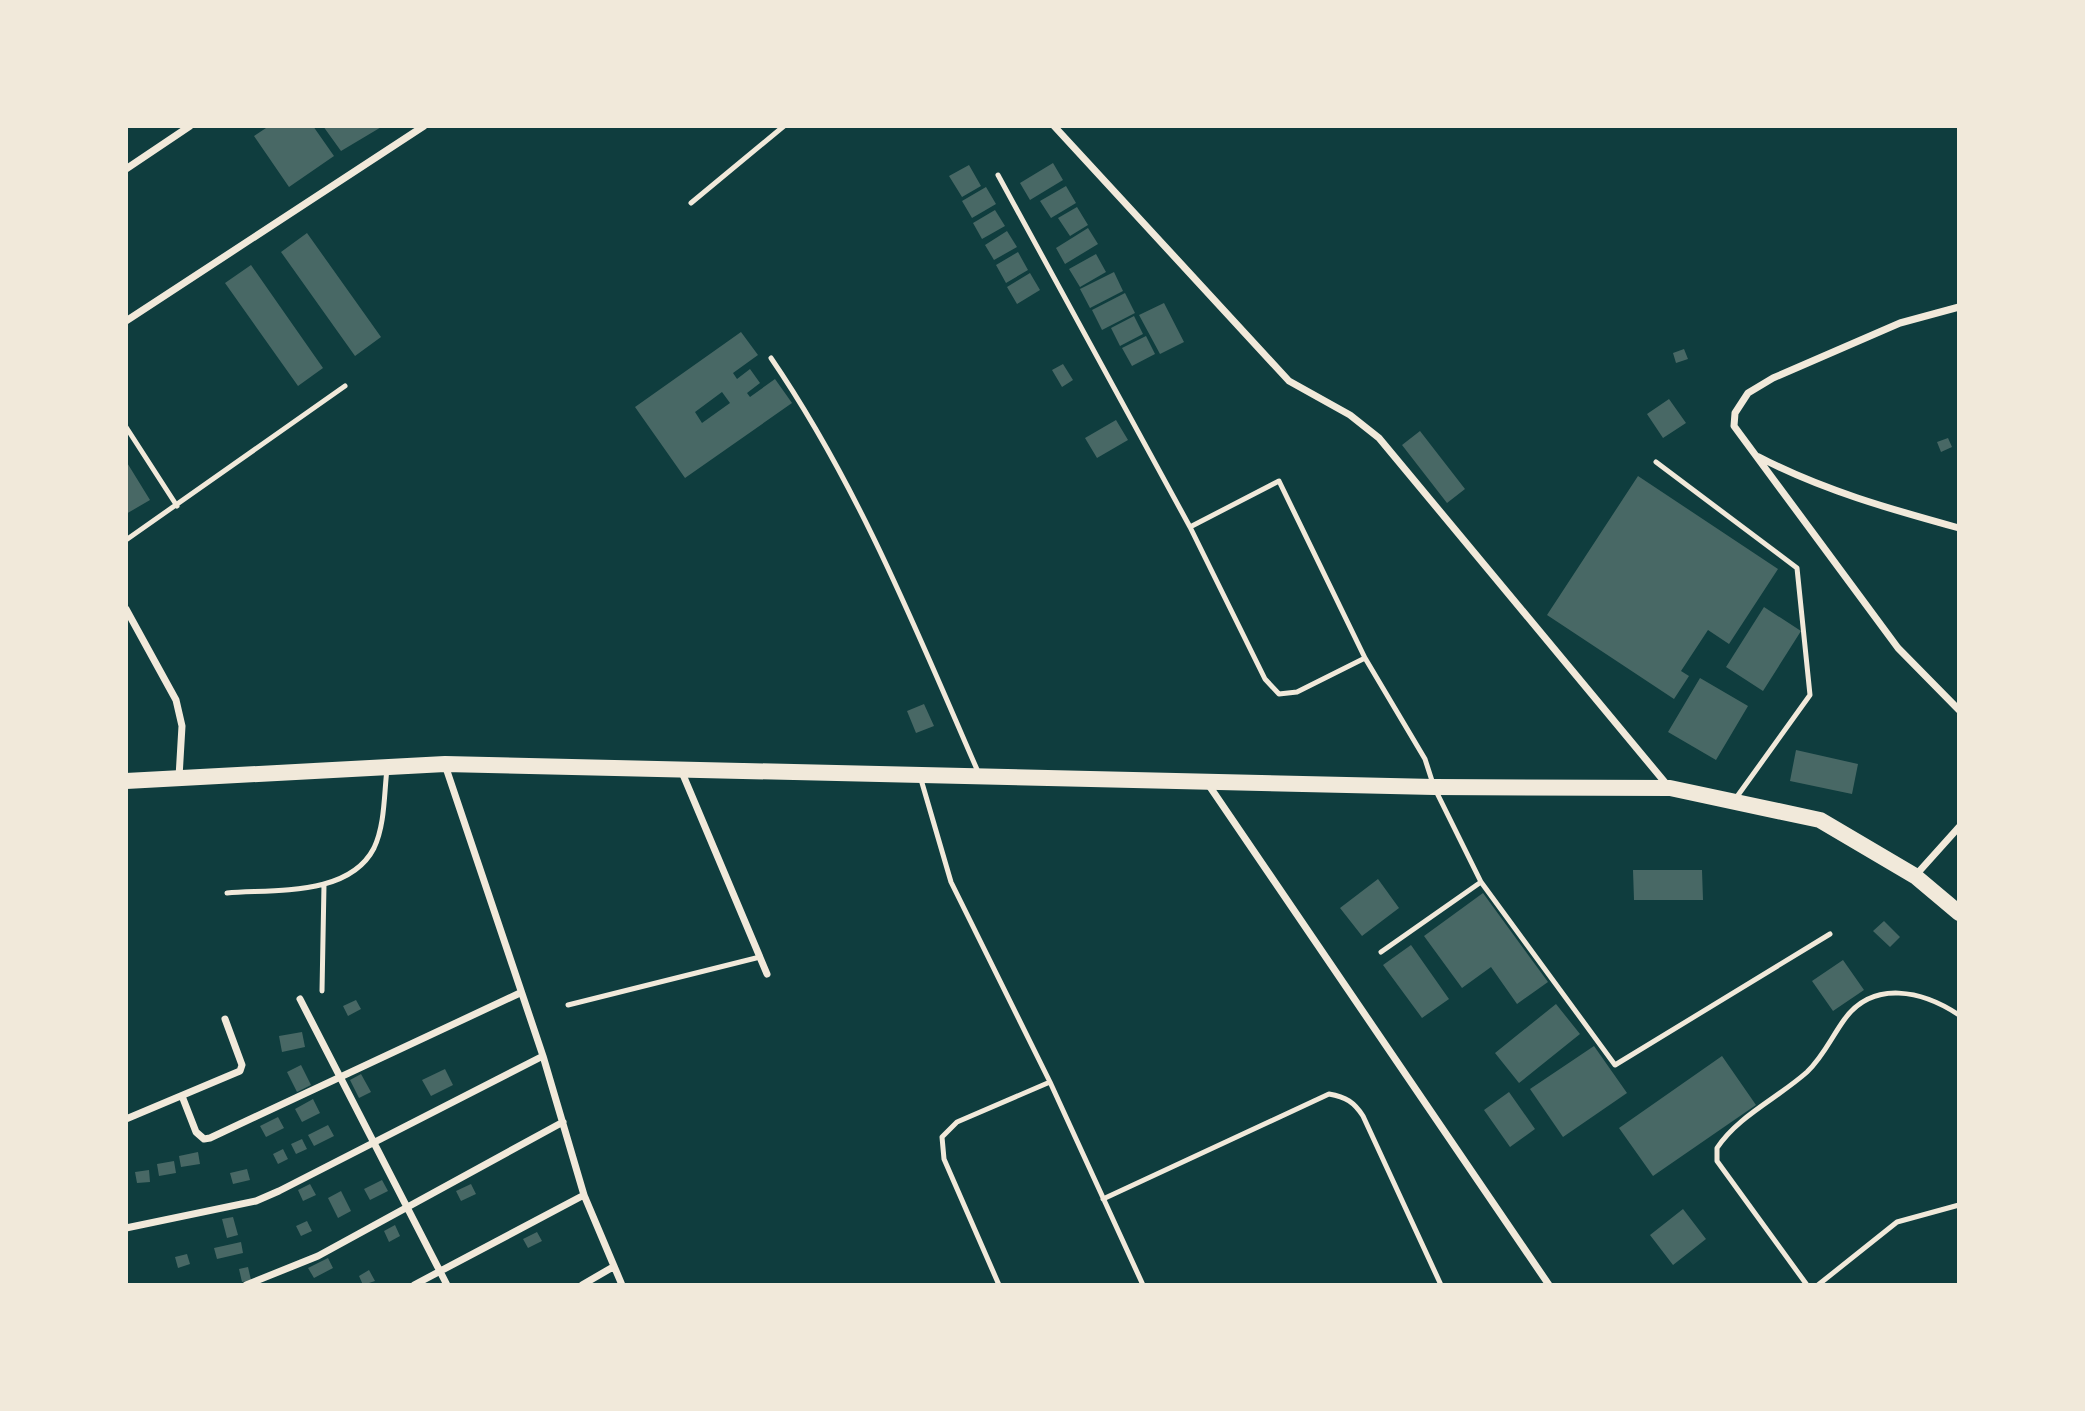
<svg xmlns="http://www.w3.org/2000/svg" width="2085" height="1411" font-family="'Noto Serif',serif">
<style>
.building{fill:#486865;fill-rule:evenodd}
.lines{fill:none;stroke-linecap:round;stroke-linejoin:round}
.service{stroke:#f1e9da;stroke-width:5}
.minor{stroke:#f1e9da;stroke-width:7}
.primary{stroke:#f1e9da;stroke-width:16}
</style>
<rect width="100%" height="100%" fill="#0f3d3e"/>
<path class="building" d="M269,126H313L334,156L289,187L254,136Z
M323,126H383L341,151Z
M1053,163L1063,180L1030,200L1020,183Z
M969,165L981,186L962,197L949,176Z
M1066,186L1076,203L1051,218L1040,201Z
M986,187L996,204L972,218L962,201Z
M1077,207L1088,225L1070,236L1058,218Z
M995,210L1005,226L982,239L973,223Z
M1088,228L1098,244L1065,264L1056,248Z
M1007,231L1017,247L994,260L985,245Z
M307,233L381,337L355,356L281,252Z
M1018,252L1028,270L1006,283L996,265Z
M1096,254L1106,272L1080,287L1069,269Z
M251,265L323,368L298,386L225,283Z
M1114,272L1123,291L1090,308L1080,289Z
M1030,273L1040,290L1017,304L1007,287Z
M1125,293L1135,313L1102,330L1092,310Z
M1164,303L1184,342L1160,354L1139,315Z
M1134,316L1143,334L1120,346L1111,328Z
M741,332L758,355L733,373L737,379L750,369L760,383L747,393L750,397L775,379L792,403L685,478L635,407ZM722,392L730,403L702,423L695,412Z
M1146,336L1155,354L1132,366L1122,348Z
M1684,349L1688,359L1676,363L1673,353Z
M1063,364L1073,380L1062,387L1052,370Z
M1669,399L1686,423L1663,438L1647,414Z
M1116,420L1128,440L1097,458L1085,438Z
M1420,431L1465,489L1447,503L1402,445Z
M1948,438L1952,447L1941,452L1937,442Z
M126,461L150,500L126,514Z
M1638,476L1778,569L1729,644L1708,630L1681,671L1689,676L1674,699L1547,615Z
M1764,607L1801,631L1763,691L1726,667Z
M1700,678L1748,706L1716,760L1668,732Z
M924,704L934,726L916,733L907,711Z
M1796,750L1858,764L1852,794L1790,781Z
M1633,870H1702L1703,900H1634Z
M1378,879L1399,908L1362,936L1340,908Z
M1483,893L1548,982L1517,1004L1491,967L1462,988L1424,936Z
M1884,921L1900,937L1890,947L1873,931Z
M1411,945L1449,999L1422,1018L1383,965Z
M1843,960L1864,990L1833,1011L1812,981Z
M356,1000L361,1009L348,1016L343,1006Z
M1556,1004L1580,1034L1519,1083L1495,1053Z
M302,1032L305,1047L282,1052L279,1036Z
M1594,1046L1627,1093L1563,1137L1530,1089Z
M1722,1056L1756,1105L1653,1176L1619,1128Z
M301,1065L311,1085L297,1092L287,1072Z
M445,1069L453,1085L431,1096L422,1080Z
M361,1074L371,1092L359,1098L350,1080Z
M1509,1092L1535,1129L1510,1147L1484,1110Z
M313,1099L320,1113L302,1122L295,1109Z
M278,1117L284,1128L266,1137L260,1126Z
M328,1125L334,1136L314,1146L308,1135Z
M302,1139L307,1149L296,1154L291,1144Z
M283,1149L288,1159L278,1164L273,1154Z
M198,1152L200,1164L181,1167L179,1156Z
M174,1161L176,1173L159,1176L157,1164Z
M247,1169L250,1180L233,1184L230,1173Z
M149,1170L150,1182L137,1183L135,1172Z
M382,1180L388,1191L370,1200L364,1189Z
M310,1184L316,1195L303,1201L298,1190Z
M471,1184L476,1194L461,1201L456,1191Z
M341,1191L351,1211L338,1218L328,1198Z
M1683,1209L1706,1239L1673,1265L1650,1235Z
M233,1217L238,1235L227,1238L222,1219Z
M307,1221L312,1231L301,1236L296,1226Z
M395,1225L400,1236L389,1242L384,1231Z
M537,1232L542,1241L528,1248L523,1239Z
M241,1242L243,1253L217,1259L214,1248Z
M187,1254L190,1264L178,1268L175,1257Z
M328,1258L333,1268L314,1278L308,1268Z
M248,1267L251,1280L242,1282L239,1269Z
M369,1270L375,1281L363,1285L359,1276Z"/>
<g class="lines">
<path class="service" d="M998,175L1190,527L1265,679L1279,694L1297,692L1365,658L1425,759L1434,787L1481,882L1381,952
M691,203L784,126
M771,358C859,487 917,632 979,774
M126,427L177,506
M1656,462L1797,568L1810,695L1736,798
M1190,527L1279,481L1365,658
M126,540L345,386
M920,776L951,882L1050,1082L1143,1285
M1481,882L1615,1065L1830,934
M227,893C273,889 349,897 374,848C385,825 384,794 387,769
M322,991L324,885
M568,1005L760,957
M1103,1199L1329,1094C1346,1097 1354,1102 1363,1116L1441,1285
M999,1285L944,1159L942,1137L957,1122L1050,1082
M1807,1285L1717,1161V1148C1738,1116 1778,1098 1807,1072C1823,1057 1831,1038 1844,1020C1873,979 1923,991 1959,1015
M1818,1285L1897,1222L1959,1205"/>
<path class="minor" d="M1054,126L1289,381L1350,415L1379,438L1668,786
M126,169L190,126
M1959,307L1900,323L1773,378L1748,393L1735,413L1734,426L1898,648L1959,710
M126,321L424,126
M1759,457C1822,490 1890,509 1959,528
M126,609L176,700L182,726L179,777
M445,765L543,1056L584,1195L622,1285
M681,770L767,974
M1208,784L1549,1285
M1915,876L1959,827
M300,999L447,1285
M182,1096L196,1132L204,1139L210,1138L520,993
M126,1119L240,1071L242,1065L225,1019
M126,1228L256,1201L279,1191L543,1056
M246,1285L318,1256L563,1122
M414,1285L584,1195
M582,1285L613,1267"/>
<path class="primary" d="M126,781L445,764L1434,787L1670,788L1820,820L1915,876L1959,913"/>
</g>
<rect width="2085" height="1411" fill="none" stroke="#f1e9da" stroke-width="256"/>
</svg>
